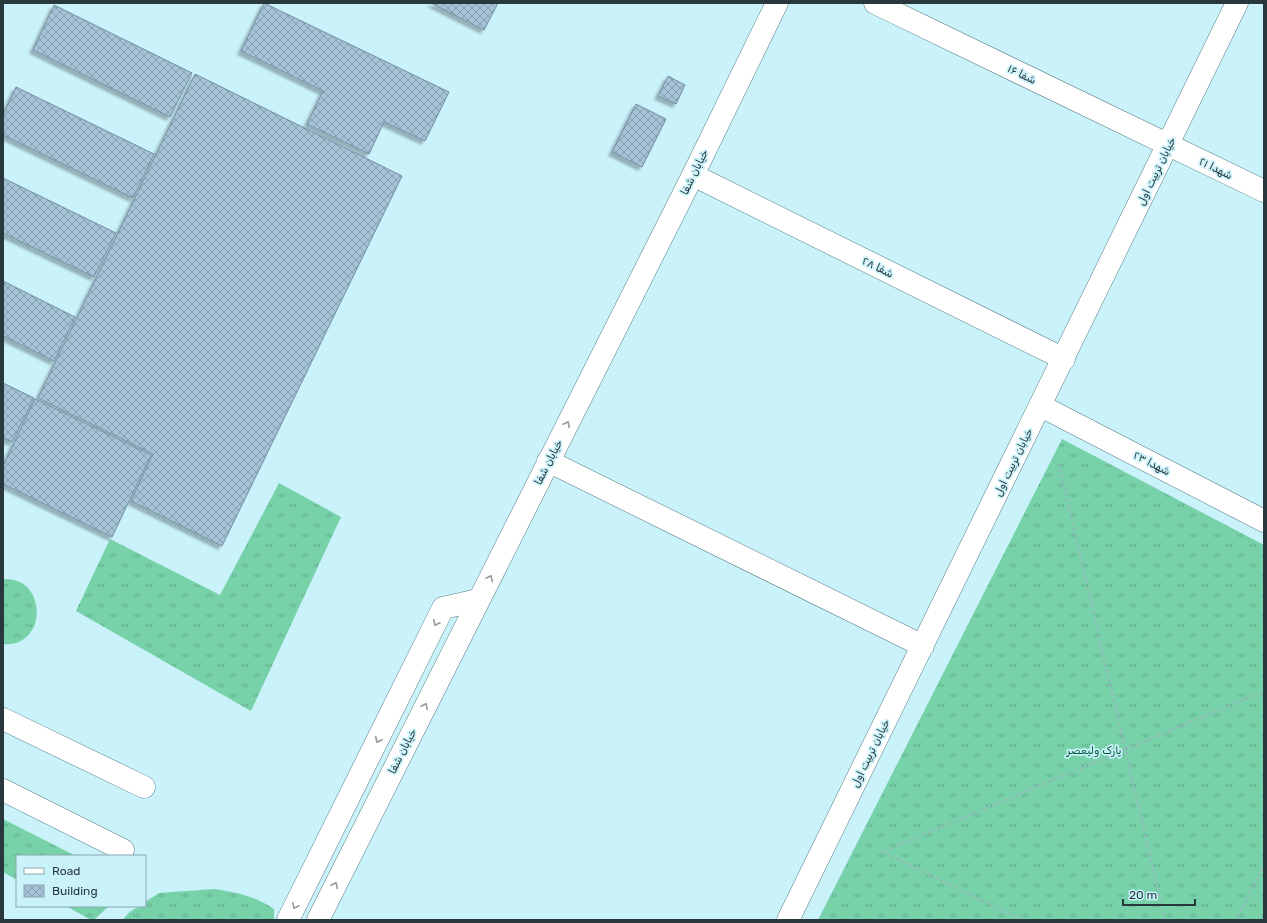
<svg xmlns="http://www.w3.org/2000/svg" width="1267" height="923" font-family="Rubik,'Noto Naskh Arabic',sans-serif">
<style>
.grass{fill:url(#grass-tufts)}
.building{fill:url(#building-cross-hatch);stroke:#728ea1;filter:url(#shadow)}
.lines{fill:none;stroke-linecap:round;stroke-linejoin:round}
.minor-casing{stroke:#5a7e86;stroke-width:23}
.path{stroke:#97b7bf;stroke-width:2.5;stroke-dasharray:2 3;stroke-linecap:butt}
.minor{stroke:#fff;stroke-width:22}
.oneway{stroke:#949c9e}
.labels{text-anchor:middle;stroke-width:3.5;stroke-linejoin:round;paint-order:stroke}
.street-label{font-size:11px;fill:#29383c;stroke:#caf2fb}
.park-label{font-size:11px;fill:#01563a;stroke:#caf2fb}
</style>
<defs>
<pattern id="grass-tufts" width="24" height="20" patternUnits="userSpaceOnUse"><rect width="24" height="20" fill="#77d2a9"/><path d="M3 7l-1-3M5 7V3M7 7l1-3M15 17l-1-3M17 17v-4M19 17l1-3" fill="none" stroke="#62ab8b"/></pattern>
<pattern id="building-cross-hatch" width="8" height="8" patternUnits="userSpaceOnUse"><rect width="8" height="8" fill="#a5c2d6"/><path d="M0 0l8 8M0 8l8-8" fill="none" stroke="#869faf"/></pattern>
<filter id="shadow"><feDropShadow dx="-3.5" dy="3.5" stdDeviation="1" flood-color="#0004"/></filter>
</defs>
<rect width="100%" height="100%" fill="#caf2fb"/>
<path class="grass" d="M1062,439L1264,545V920H818Z
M279,483L341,517L251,711L76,611L110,539L220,595Z
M3,579C48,576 48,648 3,644Z
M3,819L76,856H17V880L3,872Z
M214,889C236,892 255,896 274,909V920H123C127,913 136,906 145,906V902L159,893Z
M66,906H109L94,920H91Z"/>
<path class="building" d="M264,3L449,92L425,141L384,122L369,154L307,124L323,91L241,51Z
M431,3H498L484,30Z
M54,5L192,73L170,117L33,50Z
M195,74L402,176L222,546L131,501L153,454L38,398Z
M668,76L685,85L676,104L658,96Z
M16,87L154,154L133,198L3,135V115Z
M636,104L666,119L642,167L612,152Z
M3,178L116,233L94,277L3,233Z
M3,281L75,317L54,361L3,336Z
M3,383L34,398L12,442L3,438Z
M35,399L151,455L112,537L3,484V466Z"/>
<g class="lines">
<g class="minor-casing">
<path id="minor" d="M875,3L1264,191
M693,175L1064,359
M1041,406L1264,521
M548,461L923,646
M3,719L144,787
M3,790L123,850
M288,920L443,608L478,600
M318,920L693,175L777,3
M788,920L1237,3"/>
</g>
<path class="path" d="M1059,465L1165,920
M882,852L1264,691
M883,852L1022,920
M1236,920L1264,866"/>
<use href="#minor" class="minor"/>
</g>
<defs><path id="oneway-chevron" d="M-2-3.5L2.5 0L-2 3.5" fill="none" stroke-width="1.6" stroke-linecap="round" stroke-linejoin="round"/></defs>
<g class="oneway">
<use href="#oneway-chevron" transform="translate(567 424) rotate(-63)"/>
<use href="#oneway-chevron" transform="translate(490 578) rotate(-63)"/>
<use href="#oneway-chevron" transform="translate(436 623) rotate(116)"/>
<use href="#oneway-chevron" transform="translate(425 706) rotate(-63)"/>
<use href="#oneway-chevron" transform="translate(378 740) rotate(116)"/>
<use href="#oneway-chevron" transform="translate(335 885) rotate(-63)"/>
<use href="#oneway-chevron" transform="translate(295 906) rotate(116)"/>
</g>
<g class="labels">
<g class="street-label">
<text transform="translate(1022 74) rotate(26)" y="4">شفا ۱۶</text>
<text transform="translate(1216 168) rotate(26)" y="4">شهدا ۲۱</text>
<text transform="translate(1156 171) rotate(-64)" y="4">خیابان تربیت اول</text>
<text transform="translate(694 172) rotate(-64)" y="4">خیابان شفا</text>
<text transform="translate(878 267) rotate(26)" y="4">شفا ۲۸</text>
<text transform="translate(548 462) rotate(-63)" y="4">خیابان شفا</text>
<text transform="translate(1013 462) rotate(-64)" y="4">خیابان تربیت اول</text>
<text transform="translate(1152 463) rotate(27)" y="4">شهدا ۲۳</text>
<text transform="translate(402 751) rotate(-63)" y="4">خیابان شفا</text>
<text transform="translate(870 753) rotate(-64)" y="4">خیابان تربیت اول</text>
</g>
<g class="park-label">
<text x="1094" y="754">پارک ولیعصر</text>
</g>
</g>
<rect width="1267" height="923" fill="none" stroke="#29383c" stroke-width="8"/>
<rect x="16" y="855" width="130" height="52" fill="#caf2fb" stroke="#8aa8af"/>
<rect x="24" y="868" width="20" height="6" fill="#ffffff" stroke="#8aa8af"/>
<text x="52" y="875" font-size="12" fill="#29383c">Road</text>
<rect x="24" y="885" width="20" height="12" fill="url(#building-cross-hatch)" stroke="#8aa8af"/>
<text x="52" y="895" font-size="12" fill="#29383c">Building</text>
<path d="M1123 899v6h72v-6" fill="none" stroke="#29383c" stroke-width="2"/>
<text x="1129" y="899" font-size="12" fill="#29383c" stroke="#caf2fb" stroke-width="3" paint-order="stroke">20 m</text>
</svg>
